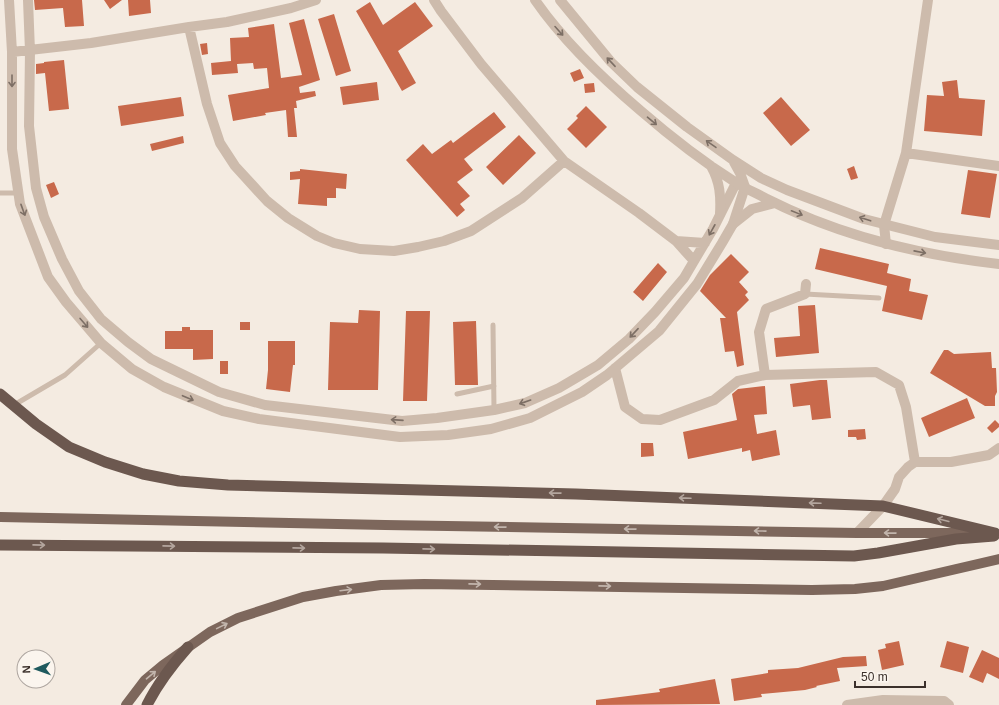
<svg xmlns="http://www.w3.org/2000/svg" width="999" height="705" font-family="Helvetica,sans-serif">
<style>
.building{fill:#c8694b}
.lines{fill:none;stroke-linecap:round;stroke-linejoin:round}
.service{stroke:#cdbbac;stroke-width:5}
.minor{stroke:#cdbbac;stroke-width:10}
.tertiary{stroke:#cdbbac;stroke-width:10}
.primary{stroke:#7d675c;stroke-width:10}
.trunk{stroke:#6c584f;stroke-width:11}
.oneway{stroke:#7d6f65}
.oneway2{stroke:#b4a69e}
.oneway3{stroke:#c2b5ac}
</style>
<rect width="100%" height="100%" fill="#f4ebe1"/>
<path class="building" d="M34,0H82L84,26L65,27L63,8L35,10Z
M104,0H122L110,9Z
M128,0H150L151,13L129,16Z
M370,2L383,25L415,2L433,26L398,51L416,83L402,91L356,11Z
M334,14L351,71L336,76L318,19Z
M304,19L320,80L299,87L300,93L315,91L316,96L296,101L297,108H294L297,137H288L286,110L265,113L266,115L233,121L228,95L269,88L267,68L254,69L253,63L237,64L238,73L212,75L211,63L231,61L230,38L249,37L248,28L274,24L281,78L302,75L289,23Z
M207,43L208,54L202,55L200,44Z
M64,60L69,109L49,111L45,73L36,74V64L44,63V62Z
M580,69L584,78L574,82L570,73Z
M957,80L959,98L985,100L982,136L924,131L927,95L944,96L942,82Z
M377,82L379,100L343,105L340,87Z
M594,83L595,92L585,93L584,84Z
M181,97L184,116L121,126L118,106Z
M781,97L810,130L791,146L763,113Z
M586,106L607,127L586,148L567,129L578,118L576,116Z
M494,112L506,127L464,159L473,170L457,182L470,196L460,204L465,210L457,217L406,160L423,144L432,154L451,140L453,143Z
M519,135L536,153L503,185L486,167Z
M183,136L184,143L152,151L150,144Z
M854,166L858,178L851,180L847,169Z
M300,169L347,174L346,189L336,188V198H327V206L298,204L300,179L290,180V172L300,171Z
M968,170L997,174L990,218L961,214Z
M54,182L59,194L51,198L46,185Z
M820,248L889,264L887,273L911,279L909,291L928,295L922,320L882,311L887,286L815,269Z
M731,254L749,272L739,282L748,292L745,295L749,300L737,312L744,365L737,367L734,351L725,352L720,318H726L700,291L710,275Z
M658,263L667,272L643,301L633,292Z
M815,305L819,353L776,357L774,338L800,336L798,306Z
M359,310L380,311L378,390H328L330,322L358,323Z
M406,311H430L427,401H403Z
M476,321L478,385H455L453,322Z
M240,322H250V330H240Z
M182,327H190V330H213V359L193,360V349H165V331H182Z
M268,341H295V365H293L290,392L266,389L268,370Z
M944,350H948L954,354L991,352L992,368H996L997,392L995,396V406H985L930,373Z
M220,361H228V374H220Z
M820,380H827L831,418L812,420L810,405L793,407L790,384Z
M765,386L767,414L754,415L757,434L776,430L780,455L752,461L750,450L742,452V448L688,459L683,432L737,420L732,394L738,389Z
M967,398L975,418L929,437L921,418Z
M995,420L999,424V427L992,433L987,428Z
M865,429L866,439L857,440L856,437H848V430Z
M641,443H653L654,456L641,457Z
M899,641L904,665L882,670L878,650L886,648L885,644Z
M947,641L969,647L963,673L940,667Z
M982,650L999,658V679L987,673L983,683L969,677Z
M866,656L867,666L837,668L840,681L816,686L817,687L805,690L761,694L762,697L734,701L731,679L768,673V670L798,668L843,657Z
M715,679L720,704L596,705V700L660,692L659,689Z"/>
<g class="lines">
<path class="service" d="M0,193H19
M805,294L879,298
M493,325L494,410
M457,394L494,386
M14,405L65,375L101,343"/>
<path class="minor" d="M9,0L12,52V149L20,204L48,277L66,302L101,343L132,369L164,387L223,411L259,419L400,437L448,435L491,429L530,418L582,392L607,375L659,331L697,284L722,243L733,224L745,187
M28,0L30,51L29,126L36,188L44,217L62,259L79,291L101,319L128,342L151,359L219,392L265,405L402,421L437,418L494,410L525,403L559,388L598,365L629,339L655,312L684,278L694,261L713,229L736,183
M434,0L441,11L481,64L564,161L639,213L676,241L694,261
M189,27L207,104L220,143L235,166L267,201L288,218L317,236L334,243L360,249L394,251L418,247L444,241L471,231L522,198L564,161
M12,52L91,43L189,27L227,22L291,8L316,0
M906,153L999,166
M676,241L705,243
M886,244L884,225L906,153L928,0
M615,368L625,407L642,419L660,420L714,400L738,381L765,375L876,372L899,385L906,407L915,462H951L989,455L999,448
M765,375L759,332L766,309L805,294L806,284
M857,533L883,506L895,489L899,477L908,467L915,462
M847,705L883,700L944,701L949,705"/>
<path class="tertiary" d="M535,0C564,42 602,78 641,111C671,137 702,161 735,182C745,189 757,193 767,199C840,236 919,255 999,264
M560,0L611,62L637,87L687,127L733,160L761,178L787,190L864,219L935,237L999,245
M734,162L740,173L745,187
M711,166C720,182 721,196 720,214
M733,224L752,209L775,203"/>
<path class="primary" d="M0,517L385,525L857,533H977
M126,705L145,680L163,665L210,632L238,618L303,597L336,591L381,585L424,584L812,590L855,589L883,586L999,559"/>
<path class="trunk" d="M0,394L36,424L69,447L105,462L143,474L179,481L228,485L576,494L883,506L995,533
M0,545L383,548L854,556L878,553L956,539L994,536
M147,705C158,683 172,665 188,647"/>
</g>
<defs><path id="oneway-shaft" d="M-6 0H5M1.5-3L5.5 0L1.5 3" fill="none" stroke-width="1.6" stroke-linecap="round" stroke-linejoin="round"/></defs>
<g class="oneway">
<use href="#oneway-shaft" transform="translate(559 31) rotate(48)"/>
<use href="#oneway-shaft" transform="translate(611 62) rotate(-133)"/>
<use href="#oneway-shaft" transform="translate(12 81) rotate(90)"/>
<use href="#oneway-shaft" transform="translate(652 121) rotate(40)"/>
<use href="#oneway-shaft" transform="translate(711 144) rotate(-145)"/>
<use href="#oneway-shaft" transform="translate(23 210) rotate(70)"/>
<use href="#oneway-shaft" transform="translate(797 213) rotate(22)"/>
<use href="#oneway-shaft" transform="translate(865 219) rotate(-162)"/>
<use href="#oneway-shaft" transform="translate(712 230) rotate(119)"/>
<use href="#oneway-shaft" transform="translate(920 252) rotate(11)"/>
<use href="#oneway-shaft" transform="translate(84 323) rotate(49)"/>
<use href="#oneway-shaft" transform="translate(634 333) rotate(133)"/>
<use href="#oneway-shaft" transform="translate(188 398) rotate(23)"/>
<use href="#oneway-shaft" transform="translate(525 402) rotate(161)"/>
<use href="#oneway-shaft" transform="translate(397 420) rotate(-176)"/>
</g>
<g class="oneway2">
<use href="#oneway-shaft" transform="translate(555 493) rotate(-179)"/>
<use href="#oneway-shaft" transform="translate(685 498) rotate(-178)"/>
<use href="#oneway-shaft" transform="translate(815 503) rotate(-178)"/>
<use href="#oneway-shaft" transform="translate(943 520) rotate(-166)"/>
<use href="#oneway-shaft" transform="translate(39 545) rotate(1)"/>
<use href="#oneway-shaft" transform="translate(169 546) rotate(1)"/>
<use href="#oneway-shaft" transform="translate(299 548) rotate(1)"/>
<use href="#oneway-shaft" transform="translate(429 549) rotate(1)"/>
</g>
<g class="oneway3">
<use href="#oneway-shaft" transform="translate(500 527) rotate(-179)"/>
<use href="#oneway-shaft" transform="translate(630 529) rotate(-179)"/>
<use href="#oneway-shaft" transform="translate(760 531) rotate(-179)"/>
<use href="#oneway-shaft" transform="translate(890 533) rotate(-179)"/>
<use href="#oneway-shaft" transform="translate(475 584) rotate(1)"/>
<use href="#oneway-shaft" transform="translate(605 586) rotate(1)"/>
<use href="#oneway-shaft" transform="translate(346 590) rotate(-7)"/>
<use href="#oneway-shaft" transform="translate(222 626) rotate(-26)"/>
<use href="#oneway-shaft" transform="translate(151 675) rotate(-40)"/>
</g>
<g transform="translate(36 669) rotate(268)"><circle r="19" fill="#fbf5ee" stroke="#aea6a0"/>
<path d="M0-3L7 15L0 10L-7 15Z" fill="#1f5a5e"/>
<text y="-6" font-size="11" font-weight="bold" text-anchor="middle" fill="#3b302b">N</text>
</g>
<path d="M855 681v6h70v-6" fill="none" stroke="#3b302b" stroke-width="2"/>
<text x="861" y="681" font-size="12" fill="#3b302b" stroke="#fbf5ee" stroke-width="3" paint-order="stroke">50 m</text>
</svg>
